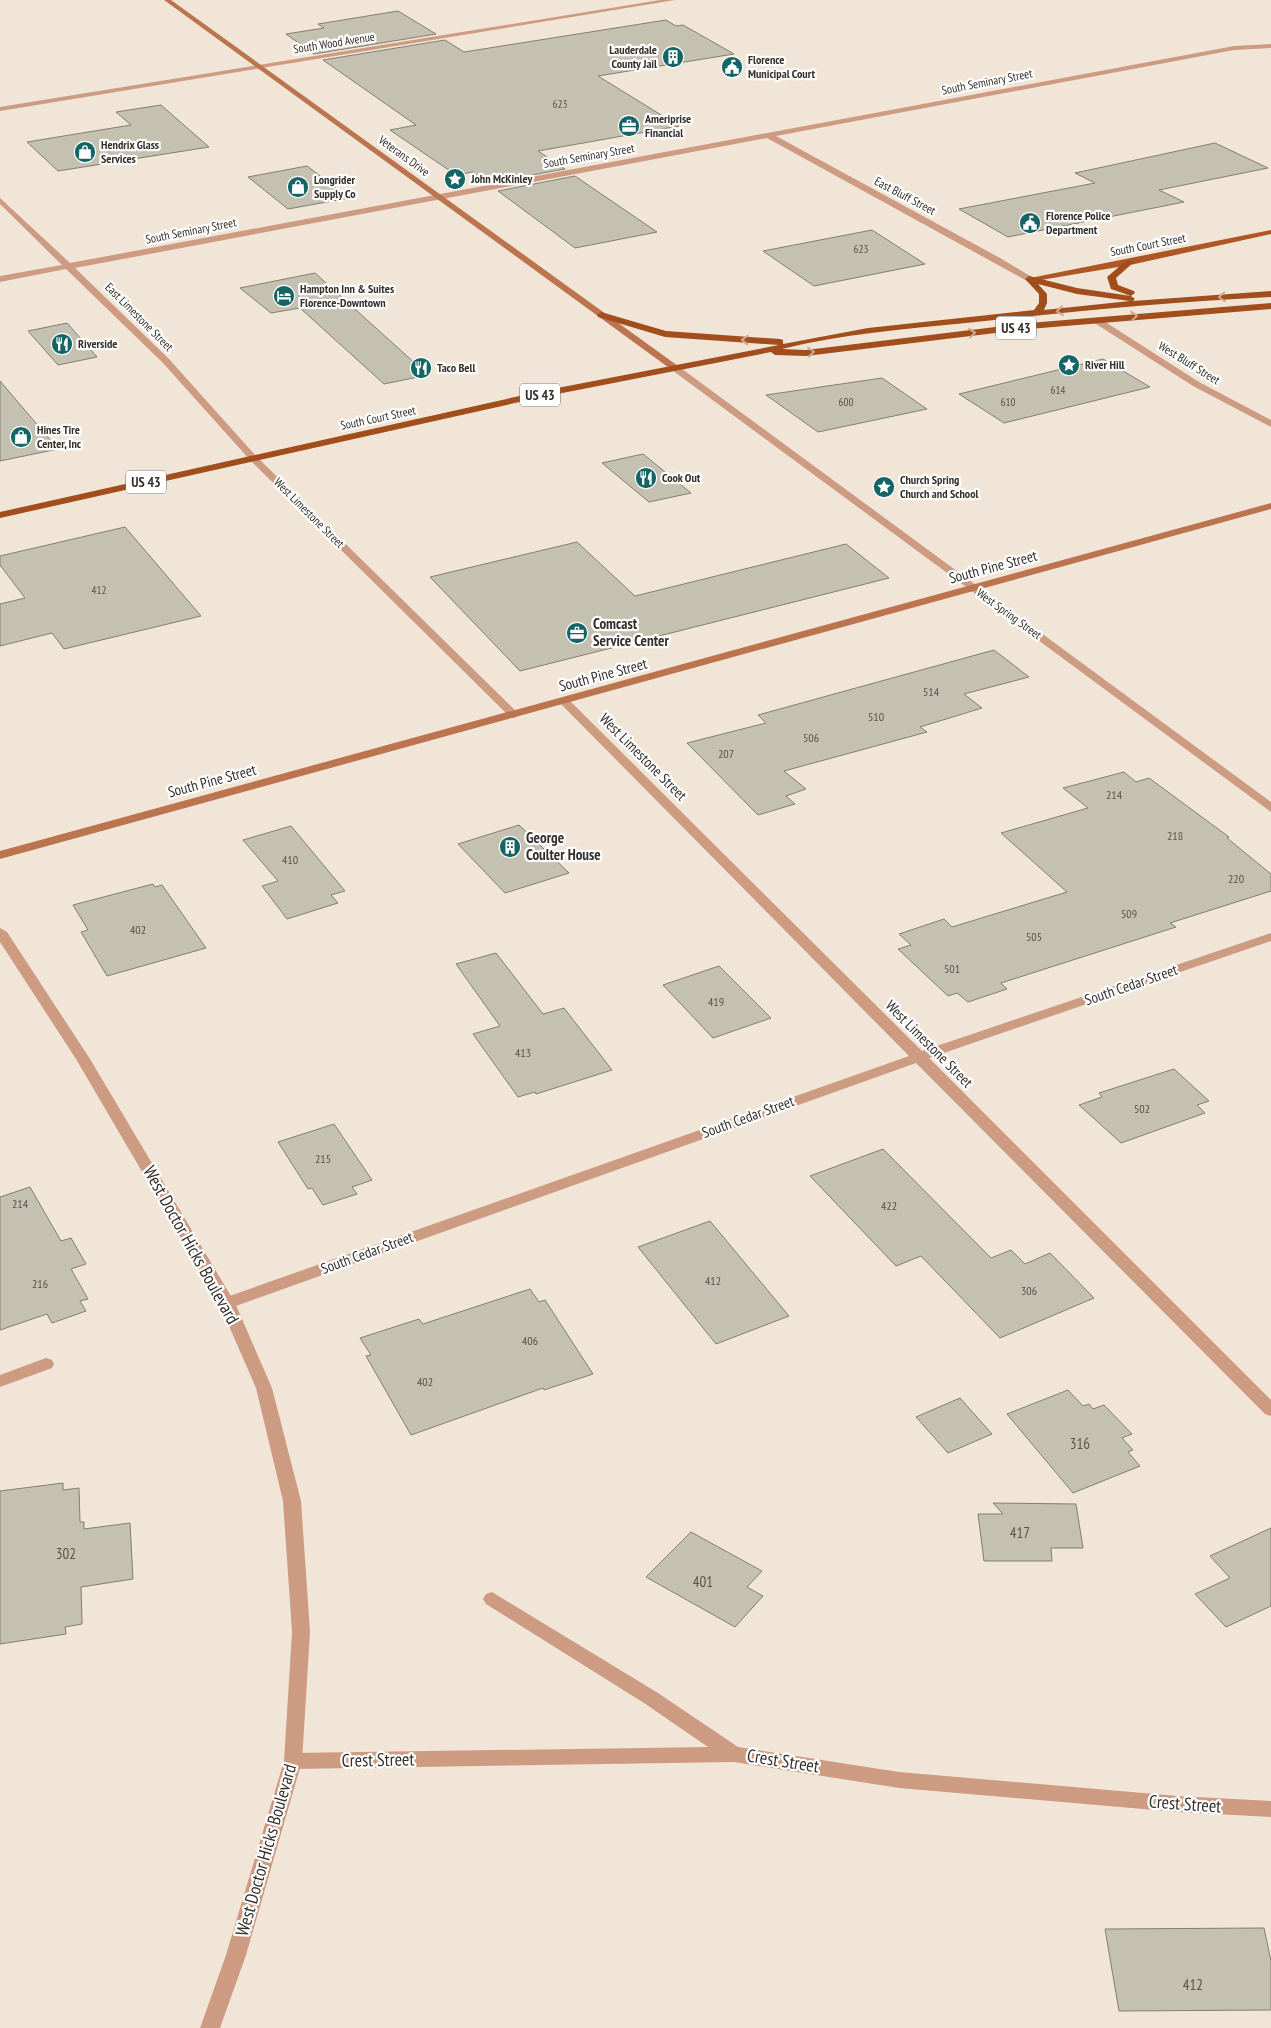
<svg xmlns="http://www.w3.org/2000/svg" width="1271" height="2028" font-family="'PT Sans Narrow',sans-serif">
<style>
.building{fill:#c4c1b1;stroke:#827f70}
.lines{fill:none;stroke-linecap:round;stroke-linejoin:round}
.minor{fill:#cd9b82;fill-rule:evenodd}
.tertiary{fill:#cd9b82;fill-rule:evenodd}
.secondary{fill:#bc744f;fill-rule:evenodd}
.primary{fill:#ae5624;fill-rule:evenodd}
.trunk{fill:#a24e1c;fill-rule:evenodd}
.oneway{stroke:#d0a68e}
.labels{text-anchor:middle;stroke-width:4.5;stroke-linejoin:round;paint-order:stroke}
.far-number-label{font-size:11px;fill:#58544c}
.far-street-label{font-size:12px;fill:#34302b;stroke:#fff}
.far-poi-label{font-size:12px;font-weight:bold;fill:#34302b;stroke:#fff;text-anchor:start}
.number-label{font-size:12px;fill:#58544c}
.shield{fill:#fff;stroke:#716e6b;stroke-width:1}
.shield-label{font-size:14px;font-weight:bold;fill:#34302b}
.street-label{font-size:15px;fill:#34302b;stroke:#fff}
.poi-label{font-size:15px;font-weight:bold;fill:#34302b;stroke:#fff;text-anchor:start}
.near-number-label{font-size:15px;fill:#58544c}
.near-street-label{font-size:18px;fill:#34302b;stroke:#fff}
</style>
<rect width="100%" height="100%" fill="#f0e5d7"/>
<path class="building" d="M398,11L436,34L314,54L286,34L324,28L318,24Z
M666,20L676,26L683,25L734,54L598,76L679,126L538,151L565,169L488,183L473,172L456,175L390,130L416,125L323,60L445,40L464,52Z
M161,105L209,147L58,171L27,142L131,125L116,112Z
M1215,143L1268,168L1159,190L1184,202L1008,237L959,209L1095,183L1075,173Z
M307,166L349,198L288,209L248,177Z
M575,176L657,232L575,248L498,191Z
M872,230L925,264L814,286L763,251Z
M315,273L428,375L384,384L300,308L271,313L240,288Z
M67,323L97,357L58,365L28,331Z
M1103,359L1150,387L1004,423L959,394Z
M882,378L927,409L818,432L766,395Z
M0,381L58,449L0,461Z
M643,454L691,493L649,502L602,463Z
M125,527L201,616L64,649L52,633L0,646V604L25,598L0,565V556Z
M577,542L635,596L846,544L889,578L520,671L430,577Z
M994,650L1029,677L964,694L982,708L920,727L927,732L784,771L806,789L786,796L795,804L758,815L687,743L766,723L758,715Z
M1124,772L1136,782L1149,778L1229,837L1227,838L1271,874V891L1170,923L1176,927L1001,983L1007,989L968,1002L957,993L948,996L898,949L911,945L899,934L944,919L952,927L1067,892L1001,833L1088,808L1063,788Z
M519,825L569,873L505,893L458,844Z
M291,826L345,891L331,895L338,903L287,919L262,886L278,881L243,840Z
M153,884L155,887L162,885L206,948L107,976L81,932L88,930L73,905Z
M496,953L543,1014L564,1008L612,1070L536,1094L535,1092L518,1097L473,1034L500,1026L456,964Z
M719,966L771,1018L713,1038L663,985Z
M1174,1069L1209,1101L1197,1105L1205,1113L1121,1143L1079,1105L1102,1097L1099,1093Z
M334,1124L372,1180L352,1187L357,1194L323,1205L312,1188L308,1189L278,1142Z
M883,1149L991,1258L1011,1250L1025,1264L1050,1253L1094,1298L1000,1338L921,1256L896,1266L810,1176Z
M30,1187L61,1241L71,1238L86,1264L71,1269L88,1299L80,1301L86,1311L52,1323L47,1314L0,1330V1197Z
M710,1221L789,1316L716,1344L638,1247Z
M530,1289L539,1302L545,1300L593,1374L544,1390L543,1388L411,1435L366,1356L371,1355L360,1338L419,1319L423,1324Z
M1068,1390L1083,1406L1089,1404L1093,1409L1104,1405L1132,1434L1122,1438L1133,1450L1128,1452L1140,1466L1073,1493L1007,1414Z
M960,1398L992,1434L948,1453L916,1417Z
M63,1483V1490L79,1488L80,1522H84V1529L130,1523L133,1579L81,1587L82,1624L65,1627L66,1634L0,1644V1491Z
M993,1503L1076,1504L1083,1548H1051L1052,1561H984L978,1514H1003Z
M1271,1528V1606L1226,1627L1195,1594L1230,1578L1210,1556Z
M691,1532L762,1571L747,1587L763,1596L735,1627L646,1577Z
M1264,1928L1271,1961V2010L1119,2011L1105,1929Z"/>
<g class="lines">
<path class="minor" d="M660,0H675L0,111V107Z
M1271,44V48L1234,50L776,136L1000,258L1032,277L1033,279L1029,282L767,138L75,268L169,359L256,456L518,713L520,715L514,718L510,717L250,460L163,363L66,269L0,282V276L62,265L0,204V198L70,263L1234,46Z
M1093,318H1099L1199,382L1271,420V427L1193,386L1093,322Z
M672,366H678L1271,802V812L672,370Z
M564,698L568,699L922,1051L1271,933V941L929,1058L1271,1400V1416L1265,1414L916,1063L233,1307H221L219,1303L221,1299L909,1056L560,703L558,701Z
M46,1358L52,1360L54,1364L52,1368L0,1387V1375Z
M492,1592L658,1693L738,1747L899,1772L1178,1796L1271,1801V1817L1178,1812L899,1788L734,1762L293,1769L286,1767L284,1761L286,1755L293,1753L708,1747L644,1703L486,1604L483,1599L486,1594Z"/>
<path class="tertiary" d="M0,928L7,932L90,1059L235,1303L272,1388L301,1501L310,1632L302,1761L246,1955L220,2028H200L226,1955L284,1761L292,1632L283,1501L256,1388L219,1303L76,1059L0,942Z"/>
<path class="secondary" d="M164,0H171L678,366V370H672Z
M1271,503V509L0,859V851Z"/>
<path class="primary" d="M1271,230V234L1130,265L1029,282L1025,279Z"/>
<path class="trunk" d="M1127,260L1134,262L1116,278L1118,285L1134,291L1135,293L1131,296L1111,289L1107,277Z
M1029,276L1077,288L1131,296L1135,299L1133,301L1271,291V297C1169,302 1067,312 966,323C904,329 842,334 782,349L806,350L1029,323L1271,303V309L1029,329L806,356L775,355L771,352L542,397L0,518V512L542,391L779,345L665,337L598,317L597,315L601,312L666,331L780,339L783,340V344L868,328L1034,310L1039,303V294L1025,279ZM1038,284L1077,294L1130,301L1044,310L1047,303V294Z"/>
</g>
<defs><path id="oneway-chevron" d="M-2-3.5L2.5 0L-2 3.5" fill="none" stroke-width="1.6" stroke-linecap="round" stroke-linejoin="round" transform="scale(1.25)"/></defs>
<g class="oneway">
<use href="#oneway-chevron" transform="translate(1222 297) rotate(176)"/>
<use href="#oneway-chevron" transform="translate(1060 311) rotate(174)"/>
<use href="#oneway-chevron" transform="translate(1134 316) rotate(-5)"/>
<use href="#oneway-chevron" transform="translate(972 333) rotate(-6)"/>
<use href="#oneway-chevron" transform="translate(745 340) rotate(-178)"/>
<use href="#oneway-chevron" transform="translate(811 352) rotate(-5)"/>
</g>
<defs>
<g id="building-disc" transform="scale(1.125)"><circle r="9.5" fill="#156566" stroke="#fff"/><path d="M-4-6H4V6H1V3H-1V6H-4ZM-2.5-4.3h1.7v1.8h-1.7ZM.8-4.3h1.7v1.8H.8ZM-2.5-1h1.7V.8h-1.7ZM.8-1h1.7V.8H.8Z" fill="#fff"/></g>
<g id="civic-disc" transform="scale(1.125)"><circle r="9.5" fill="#156566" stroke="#fff"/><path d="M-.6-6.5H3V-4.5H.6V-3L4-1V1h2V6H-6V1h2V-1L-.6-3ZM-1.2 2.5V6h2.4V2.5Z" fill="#fff"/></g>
<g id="office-disc" transform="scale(1.125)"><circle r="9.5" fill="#156566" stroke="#fff"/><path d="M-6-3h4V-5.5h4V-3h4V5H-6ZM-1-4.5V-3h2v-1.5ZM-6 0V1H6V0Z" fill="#fff"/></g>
<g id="shop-disc" transform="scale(1.125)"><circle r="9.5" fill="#156566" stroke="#fff"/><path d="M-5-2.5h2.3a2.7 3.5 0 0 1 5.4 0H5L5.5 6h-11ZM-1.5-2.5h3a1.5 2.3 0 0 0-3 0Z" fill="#fff"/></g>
<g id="sight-disc" transform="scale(1.125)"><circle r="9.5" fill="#156566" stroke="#fff"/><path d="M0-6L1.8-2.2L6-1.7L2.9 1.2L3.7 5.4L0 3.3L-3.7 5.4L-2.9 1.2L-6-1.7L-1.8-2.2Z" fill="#fff"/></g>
<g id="hotel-disc" transform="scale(1.125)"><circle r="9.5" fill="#156566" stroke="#fff"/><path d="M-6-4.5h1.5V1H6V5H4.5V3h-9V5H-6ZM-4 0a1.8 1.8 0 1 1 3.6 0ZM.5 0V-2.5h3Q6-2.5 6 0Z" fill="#fff"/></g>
<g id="restaurant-disc" transform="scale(1.125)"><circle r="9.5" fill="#156566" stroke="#fff"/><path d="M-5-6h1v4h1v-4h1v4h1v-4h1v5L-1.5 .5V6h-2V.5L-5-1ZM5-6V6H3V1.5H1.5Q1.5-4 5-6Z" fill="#fff"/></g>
</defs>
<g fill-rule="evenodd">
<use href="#building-disc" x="673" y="57"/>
<use href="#civic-disc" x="732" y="67"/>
<use href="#office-disc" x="629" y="126"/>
<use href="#shop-disc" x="85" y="152"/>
<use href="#sight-disc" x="455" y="179"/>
<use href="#shop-disc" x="298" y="187"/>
<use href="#civic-disc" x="1030" y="223"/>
<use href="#hotel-disc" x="284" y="296"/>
<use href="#restaurant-disc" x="62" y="344"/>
<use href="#sight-disc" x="1069" y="365"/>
<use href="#restaurant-disc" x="421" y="368"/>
<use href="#shop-disc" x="21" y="437"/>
<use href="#restaurant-disc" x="646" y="478"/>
<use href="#sight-disc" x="884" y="487"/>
<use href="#office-disc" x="577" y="633"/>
<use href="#building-disc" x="510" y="847"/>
</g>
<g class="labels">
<g class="far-number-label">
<text x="560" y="108">623</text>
<text x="861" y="253">623</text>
<text x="1058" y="394">614</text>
<text x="846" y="406">600</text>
<text x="1008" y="406">610</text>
<text x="99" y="594">412</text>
</g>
<g class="far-street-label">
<text transform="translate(334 43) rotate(-9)" y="4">South Wood Avenue</text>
<text transform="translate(987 82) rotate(-11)" y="4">South Seminary Street</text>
<text transform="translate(404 156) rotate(36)" y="4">Veterans Drive</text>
<text transform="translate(589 156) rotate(-10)" y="4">South Seminary Street</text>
<text transform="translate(905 196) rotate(28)" y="4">East Bluff Street</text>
<text transform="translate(191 231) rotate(-11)" y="4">South Seminary Street</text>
<text transform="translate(1148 245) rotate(-11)" y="4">South Court Street</text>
<text transform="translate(139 317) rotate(45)" y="4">East Limestone Street</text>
<text transform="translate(1189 363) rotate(32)" y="4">West Bluff Street</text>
<text transform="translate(378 418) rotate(-12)" y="4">South Court Street</text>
<text transform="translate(309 513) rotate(45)" y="4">West Limestone Street</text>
<text transform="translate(1009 614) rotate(36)" y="4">West Spring Street</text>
</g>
<g class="far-poi-label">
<text x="657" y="54" text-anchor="end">Lauderdale<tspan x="657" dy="14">County Jail</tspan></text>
<text x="748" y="64">Florence<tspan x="748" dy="14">Municipal Court</tspan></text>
<text x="645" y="123">Ameriprise<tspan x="645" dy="14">Financial</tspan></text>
<text x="101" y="149">Hendrix Glass<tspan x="101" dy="14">Services</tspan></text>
<text x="471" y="183">John McKinley</text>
<text x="314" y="184">Longrider<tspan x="314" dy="14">Supply Co</tspan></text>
<text x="1046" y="220">Florence Police<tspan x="1046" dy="14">Department</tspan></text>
<text x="300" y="293">Hampton Inn &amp; Suites<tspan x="300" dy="14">Florence-Downtown</tspan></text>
<text x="78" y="348">Riverside</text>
<text x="1085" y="369">River Hill</text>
<text x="437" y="372">Taco Bell</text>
<text x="37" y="434">Hines Tire<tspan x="37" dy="14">Center, Inc</tspan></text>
<text x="662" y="482">Cook Out</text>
<text x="900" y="484">Church Spring<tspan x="900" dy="14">Church and School</tspan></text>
</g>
<g class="number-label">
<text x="931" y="696">514</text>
<text x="876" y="721">510</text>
<text x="811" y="742">506</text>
<text x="726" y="758">207</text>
<text x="1114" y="799">214</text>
<text x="1175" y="840">218</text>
<text x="290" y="864">410</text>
<text x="1236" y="883">220</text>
<text x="1129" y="918">509</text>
<text x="138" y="934">402</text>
<text x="1034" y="941">505</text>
<text x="952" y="973">501</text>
<text x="716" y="1006">419</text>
<text x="523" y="1057">413</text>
<text x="1142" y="1113">502</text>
<text x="323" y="1163">215</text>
<text x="20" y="1208">214</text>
<text x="889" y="1210">422</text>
<text x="713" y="1285">412</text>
<text x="40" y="1288">216</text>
<text x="1029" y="1295">306</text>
<text x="530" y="1345">406</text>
<text x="425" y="1386">402</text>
</g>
<g class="shield">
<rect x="996" y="316.5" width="40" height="23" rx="4"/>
<rect x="520" y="383.5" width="40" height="23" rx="4"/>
<rect x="126" y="470.5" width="40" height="23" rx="4"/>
</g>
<g class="shield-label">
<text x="1016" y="333">US 43</text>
<text x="540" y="400">US 43</text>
<text x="146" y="487">US 43</text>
</g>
<g class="street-label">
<text transform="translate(993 567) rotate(-15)" y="5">South Pine Street</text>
<text transform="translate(603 675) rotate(-15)" y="5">South Pine Street</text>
<text transform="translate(643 757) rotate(45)" y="5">West Limestone Street</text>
<text transform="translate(212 781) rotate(-15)" y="5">South Pine Street</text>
<text transform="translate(1131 985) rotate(-19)" y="5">South Cedar Street</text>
<text transform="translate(929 1044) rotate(45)" y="5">West Limestone Street</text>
<text transform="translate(748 1117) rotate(-20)" y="5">South Cedar Street</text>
<text transform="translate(367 1253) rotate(-20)" y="5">South Cedar Street</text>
</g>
<g class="poi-label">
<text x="593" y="629">Comcast<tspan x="593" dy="17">Service Center</tspan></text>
<text x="526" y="843">George<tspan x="526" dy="17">Coulter House</tspan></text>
</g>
<g class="near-number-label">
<text x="1080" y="1449">316</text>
<text x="1020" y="1538">417</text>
<text x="66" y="1559">302</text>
<text x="703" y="1587">401</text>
<text x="1193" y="1990">412</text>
</g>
<g class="near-street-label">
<text transform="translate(191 1245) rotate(61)" y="6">West Doctor Hicks Boulevard</text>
<text transform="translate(378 1760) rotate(-1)" y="6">Crest Street</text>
<text transform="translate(783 1761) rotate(9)" y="6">Crest Street</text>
<text transform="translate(1185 1804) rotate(4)" y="6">Crest Street</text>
<text transform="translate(266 1850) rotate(-74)" y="6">West Doctor Hicks Boulevard</text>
</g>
</g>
</svg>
